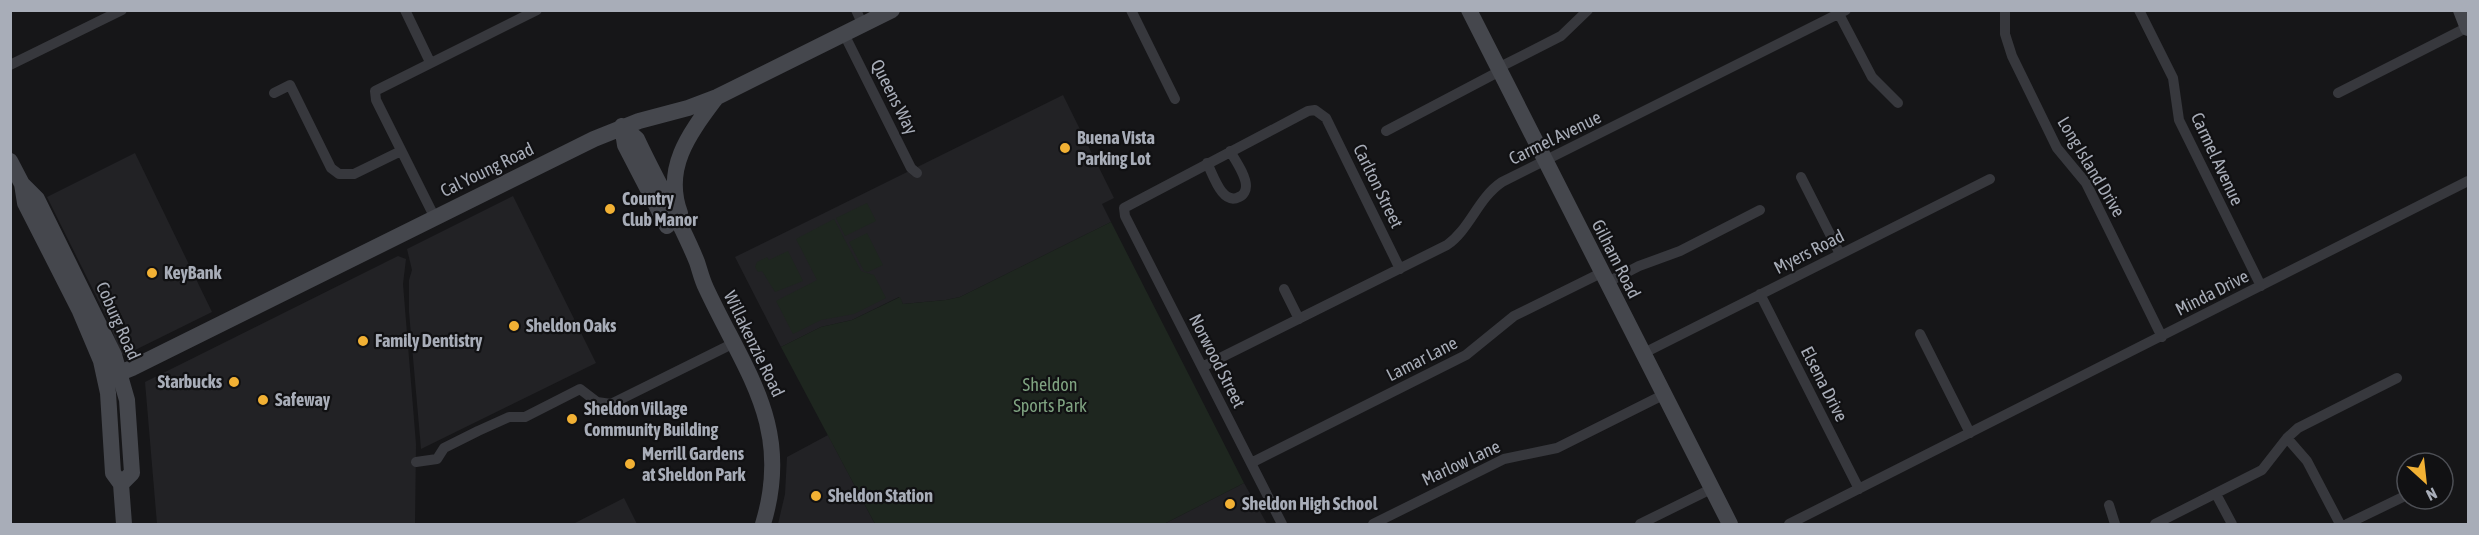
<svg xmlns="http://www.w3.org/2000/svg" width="2479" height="535" font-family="'Asap Condensed',sans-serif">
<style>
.built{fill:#222225}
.green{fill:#1e261f}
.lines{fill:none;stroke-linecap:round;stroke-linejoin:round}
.street{stroke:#37383d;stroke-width:10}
.secondary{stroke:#45474d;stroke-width:16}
.poi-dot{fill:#f2b134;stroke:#111113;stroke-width:2}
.labels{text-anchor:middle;stroke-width:4.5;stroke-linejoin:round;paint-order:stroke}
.street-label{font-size:18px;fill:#a8adb8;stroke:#111113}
.poi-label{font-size:18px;font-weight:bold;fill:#a8adb8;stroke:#111113;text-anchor:start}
.park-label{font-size:18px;fill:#7fa381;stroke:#111113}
</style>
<rect width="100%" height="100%" fill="#161618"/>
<path class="built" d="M1063,95L1114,198L1102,204L1111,222L960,297L946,300L903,304L899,297L852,320L821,327L781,347L735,257Z
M135,153L212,312L125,355L121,354L107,318L47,197Z
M513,196L596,363L421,449L409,312V280L412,270L407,249Z
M398,256L406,259L403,284L416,444L415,524H157L145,382Z
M828,435L875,524H778L785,494L787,457Z
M1244,483L1267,524H1164Z
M624,498L637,524H573Z"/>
<path class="green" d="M867,203L876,221L845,236L836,218Z
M834,219L861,271L874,275L886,298L854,314L821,320L793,334L776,301L817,280L796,239Z
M1111,222L1244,483L1164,524H875L781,347L821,327L852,320L900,297L903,304L946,300L960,297Z
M867,233L883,265L868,272L864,271L849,242Z
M788,251L803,281L775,292L762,271L758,272L755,267L757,262L767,257L769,260Z"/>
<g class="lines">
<path class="street" d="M405,10L430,62
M856,10L863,25
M1131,10L1175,99
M2005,10V34L2012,56L2057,148L2086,183L2162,337
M2139,10L2173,78L2179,120L2261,286
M1839,14L1872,77L1898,103
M844,34L911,168L917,173
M10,65L122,10
M1498,68L1561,36L1588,10
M274,93L290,85L331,168L339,174H354L401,151
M2338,93L2468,27
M1386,131L1500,71
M1207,163C1213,174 1222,206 1239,197C1244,195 1246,190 1246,186C1246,175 1235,160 1230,151
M1801,177L1840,254
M435,218L376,100L375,91L537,10
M1606,283L1639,266L1680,251L1760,210
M1284,289L1299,319
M1760,294L1859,489
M1920,334L1970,433
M1642,354L1990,179
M1202,367L1447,245C1470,229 1478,198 1502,182L1846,10
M2287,438L2307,461L2340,524
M416,462L437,459L444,448L478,431L509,417H525L580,389L597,402L611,404L734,343
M1251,463L1466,355L1514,316L1601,273
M2216,494L2232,524
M2109,505L2115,524
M1282,524L1125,216L1124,208L1308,111L1315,110L1326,118L1400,269
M1373,524L1504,459L1557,448L1663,395
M1640,524L1711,489
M1789,524L2468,181
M2155,524L2262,470L2287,438L2298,428L2397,378
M2347,524L2407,495"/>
<path class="secondary" d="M1469,10L1730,524
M2461,10L2468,28
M622,126L637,139C656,180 680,220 697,262C700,271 702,280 706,288C745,372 793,426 763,524
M622,126L625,145L667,226
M10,161L22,184L25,203L79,309L101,361L108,393L113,473L121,484L124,524
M22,184L37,199L114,355L127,400L132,473L121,484
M680,213C663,167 690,133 716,98
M105,379L132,368L594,139L639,121L688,108L717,97L892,10"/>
</g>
<g class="poi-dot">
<circle cx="1065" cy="148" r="6"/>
<circle cx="610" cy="209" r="6"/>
<circle cx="152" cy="273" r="6"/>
<circle cx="514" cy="326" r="6"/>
<circle cx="363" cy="341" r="6"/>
<circle cx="234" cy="382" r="6"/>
<circle cx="263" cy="400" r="6"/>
<circle cx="572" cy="419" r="6"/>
<circle cx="630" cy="464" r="6"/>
<circle cx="816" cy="496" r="6"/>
<circle cx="1230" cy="504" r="6"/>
</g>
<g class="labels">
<g class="street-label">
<text transform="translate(894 97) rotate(63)" y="6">Queens Way</text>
<text transform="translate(1555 138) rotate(-26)" y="6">Carmel Avenue</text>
<text transform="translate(2217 159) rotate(65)" y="6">Carmel Avenue</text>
<text transform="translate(2091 167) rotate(59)" y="6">Long Island Drive</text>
<text transform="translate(487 170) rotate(-26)" y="6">Cal Young Road</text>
<text transform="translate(1378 186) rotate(64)" y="6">Carlton Street</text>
<text transform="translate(1809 252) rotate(-27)" y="6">Myers Road</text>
<text transform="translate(1616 259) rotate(63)" y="6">Gilham Road</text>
<text transform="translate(2212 293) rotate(-27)" y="6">Minda Drive</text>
<text transform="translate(118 321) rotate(66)" y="6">Coburg Road</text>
<text transform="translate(754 344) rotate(64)" y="6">Willakenzie Road</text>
<text transform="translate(1422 359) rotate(-27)" y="6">Lamar Lane</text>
<text transform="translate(1217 361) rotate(63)" y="6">Norwood Street</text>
<text transform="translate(1824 384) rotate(63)" y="6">Elsena Drive</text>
<text transform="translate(1461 463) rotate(-25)" y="6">Marlow Lane</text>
</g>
<g class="poi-label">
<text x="1077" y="144">Buena Vista<tspan x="1077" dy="21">Parking Lot</tspan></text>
<text x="622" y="205">Country<tspan x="622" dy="21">Club Manor</tspan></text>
<text x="164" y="279">KeyBank</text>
<text x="526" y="332">Sheldon Oaks</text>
<text x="375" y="347">Family Dentistry</text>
<text x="222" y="388" text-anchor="end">Starbucks</text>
<text x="275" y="406">Safeway</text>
<text x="584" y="415">Sheldon Village<tspan x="584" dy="21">Community Building</tspan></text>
<text x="642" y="460">Merrill Gardens<tspan x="642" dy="21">at Sheldon Park</tspan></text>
<text x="828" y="502">Sheldon Station</text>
<text x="1242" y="510">Sheldon High School</text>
</g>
<g class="park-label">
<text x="1050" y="391">Sheldon<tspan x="1050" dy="21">Sports Park</tspan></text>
</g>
</g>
<rect width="2479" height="535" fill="none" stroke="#a8adb8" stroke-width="24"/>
<g transform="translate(2425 481) rotate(153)"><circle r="28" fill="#111113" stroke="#4d4f55" stroke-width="1.5"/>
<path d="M0-4.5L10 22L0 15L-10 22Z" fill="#f2b134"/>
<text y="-9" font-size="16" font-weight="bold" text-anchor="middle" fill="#a8adb8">N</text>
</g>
</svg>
